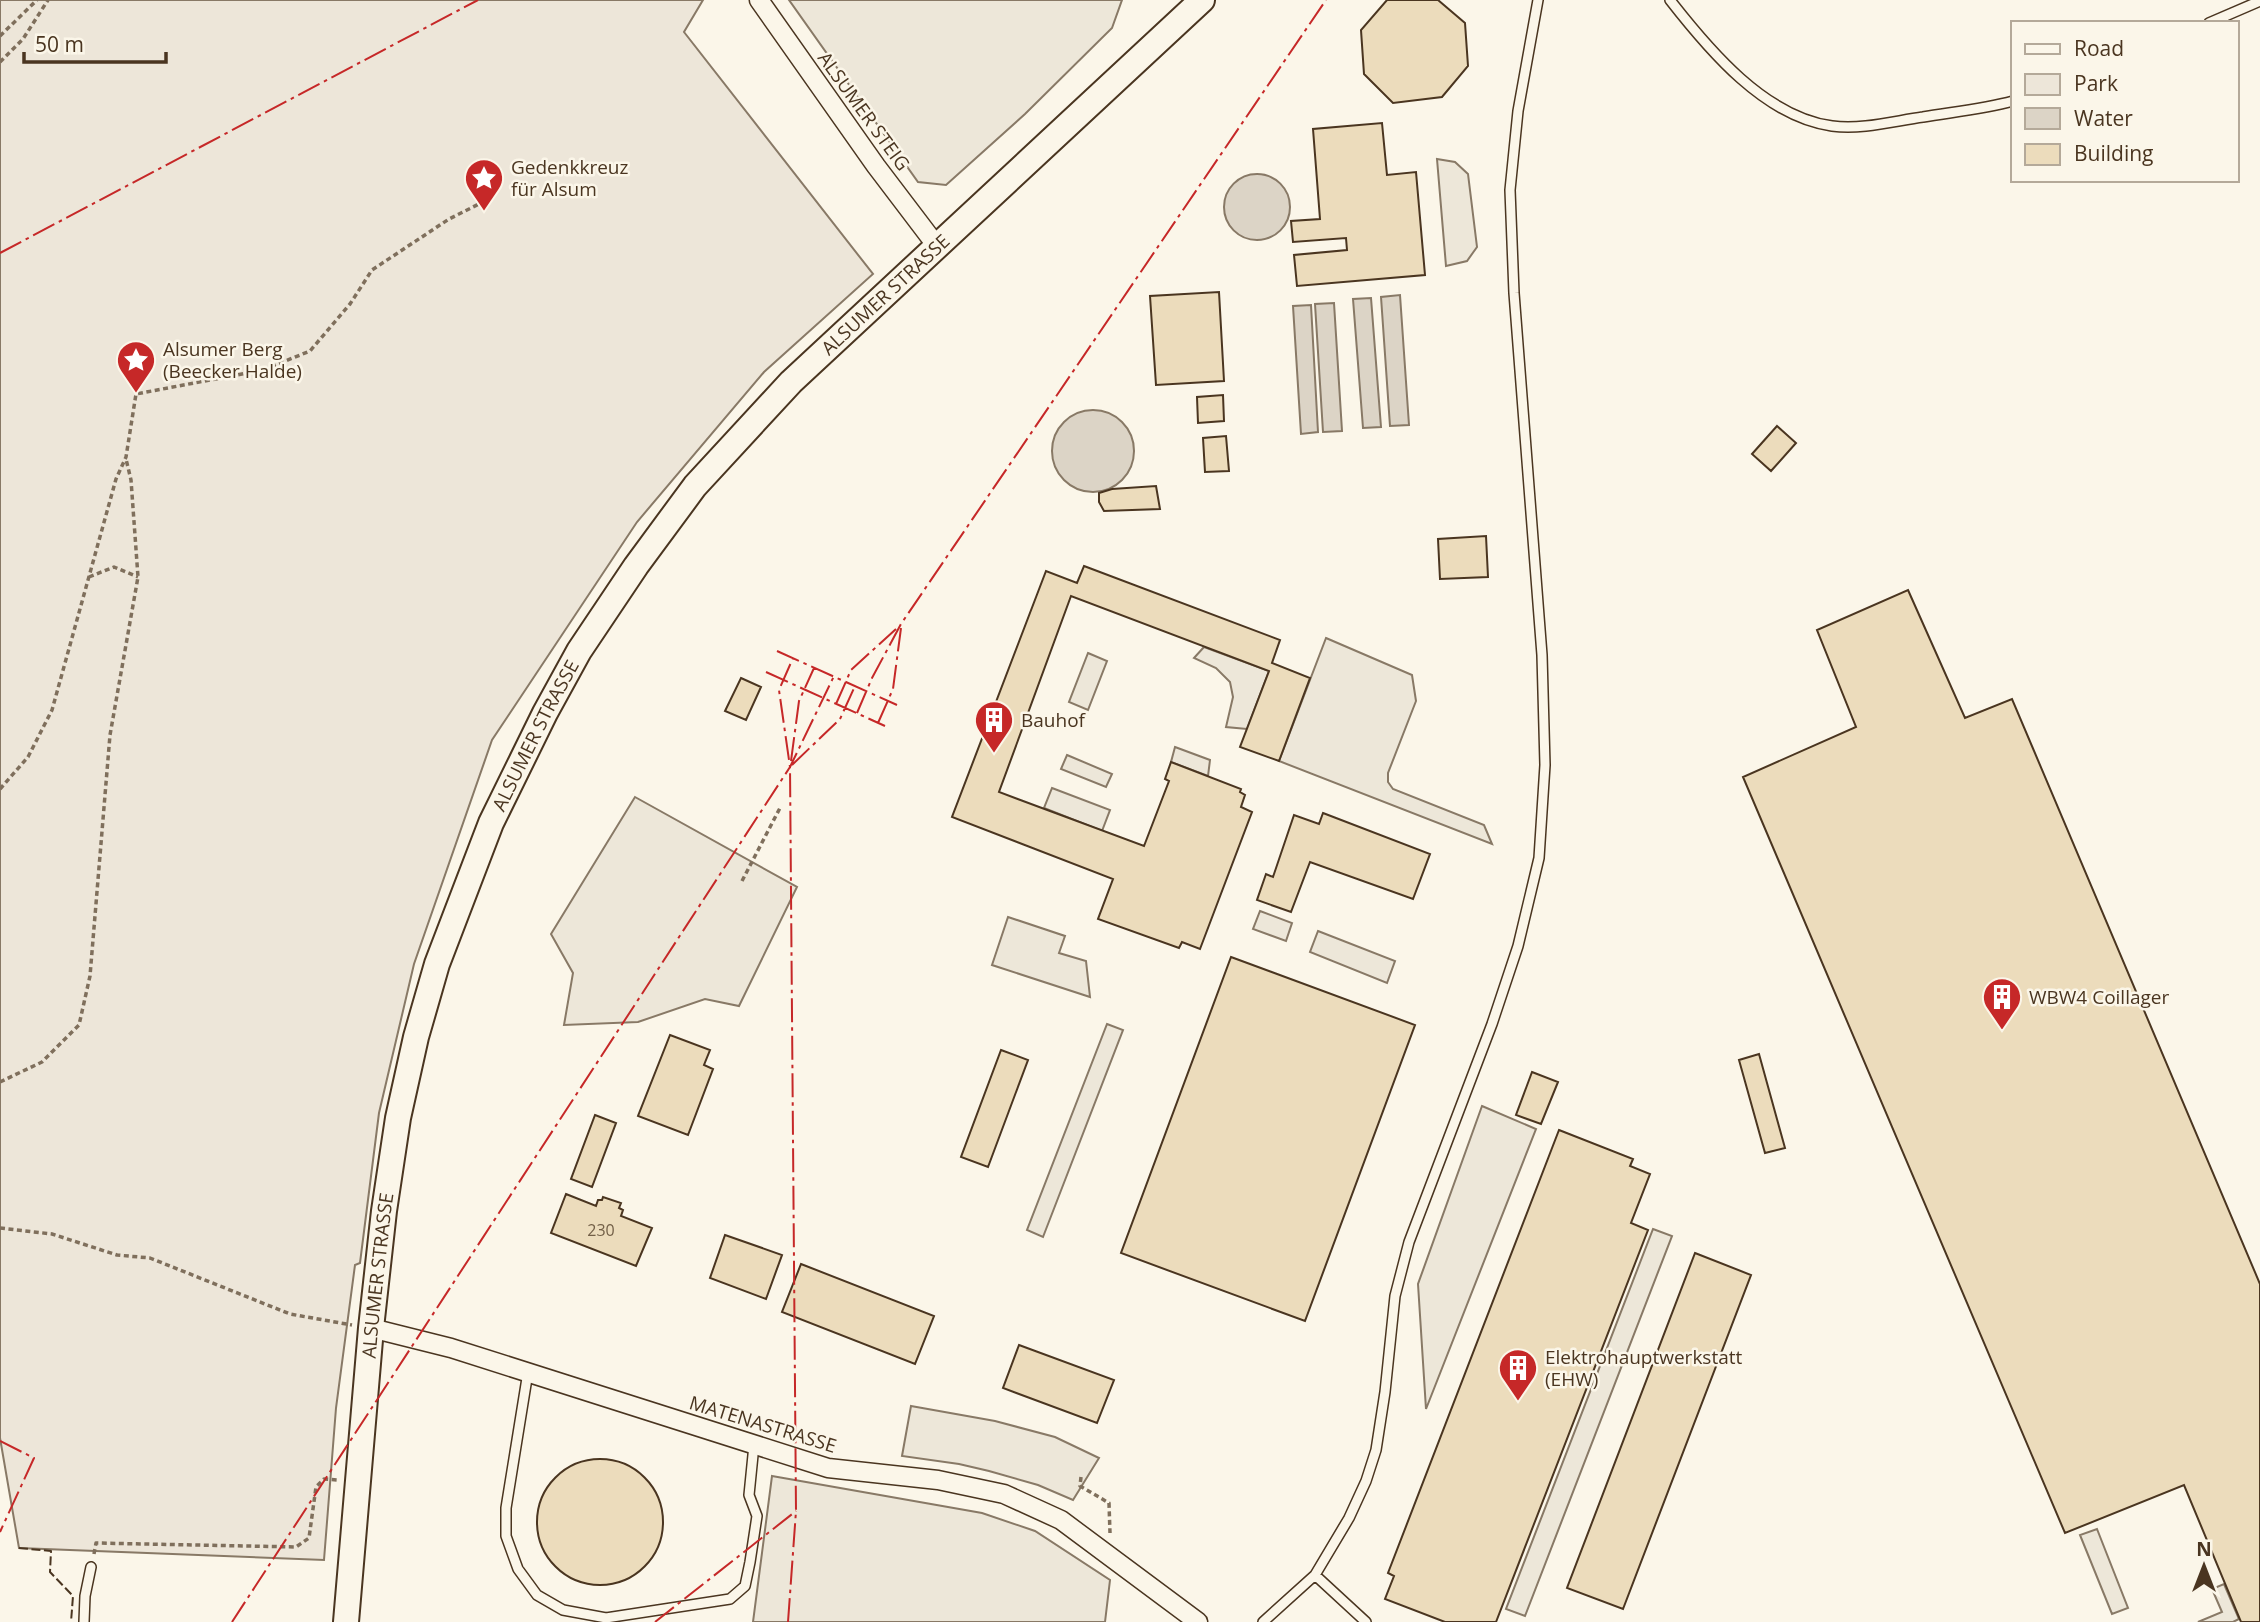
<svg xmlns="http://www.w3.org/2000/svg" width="2260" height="1622" font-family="'Open Sans',sans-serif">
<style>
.green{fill:#ede6d9;stroke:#887966;stroke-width:2}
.parking{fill:#ede7d9;stroke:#887966;stroke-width:2}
.water{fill:#dcd4c6;stroke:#887966;stroke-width:2}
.building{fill:#ecdcbc;stroke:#4a3520;stroke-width:2}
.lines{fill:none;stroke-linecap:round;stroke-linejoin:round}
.lane-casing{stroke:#4a3520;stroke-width:12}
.street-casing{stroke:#4a3520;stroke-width:21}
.secondary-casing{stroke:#4a3520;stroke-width:28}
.path{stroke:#7f6f5c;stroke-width:3.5;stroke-dasharray:5 3.5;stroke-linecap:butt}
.lane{stroke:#fbf6e9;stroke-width:9}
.street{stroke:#fbf6e9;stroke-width:18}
.secondary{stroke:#fbf6e9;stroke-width:24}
.fence{stroke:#4a3520;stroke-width:2;stroke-dasharray:9 3.5;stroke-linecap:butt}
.power{stroke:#c62828;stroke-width:2;stroke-dasharray:24 5 3.5 5;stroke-linecap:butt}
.labels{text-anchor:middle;stroke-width:5;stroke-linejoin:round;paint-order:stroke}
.number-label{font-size:16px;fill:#725f47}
.street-label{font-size:19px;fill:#4a3520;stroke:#fbf6e9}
.poi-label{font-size:19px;fill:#4a3520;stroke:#fbf6e9;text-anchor:start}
</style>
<rect width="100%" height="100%" fill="#fbf6e9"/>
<path class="green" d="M0,0H703L684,32L873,274L764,372L637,522L492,740L414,964L379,1113L360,1263L355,1265L336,1408L324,1560L19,1548L0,1438Z"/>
<path class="parking" d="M789,0H1122L1112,28L1025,114L946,185L918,182Z
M1437,159L1455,162L1468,174L1477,247L1467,261L1446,266Z
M1326,638L1412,675L1416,701L1388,773V782L1393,789L1484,825L1492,844L1279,761Z
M1204,647L1269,671L1247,729L1226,727L1233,697L1230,682L1216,668L1194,658Z
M1088,653L1107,661L1088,710L1069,702Z
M1175,747L1210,760L1208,776L1171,762Z
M1067,755L1112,774L1106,787L1061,769Z
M1052,788L1110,810L1102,831L1044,808Z
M635,797L797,887L739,1006L705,999L638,1022L564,1025L573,973L551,934Z
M1260,911L1292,923L1286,941L1253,929Z
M1008,917L1065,936L1059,953L1086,961L1090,997L992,965Z
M1318,931L1395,961L1387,983L1310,952Z
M1107,1024L1123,1030L1043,1237L1027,1230Z
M1482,1106L1536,1129L1426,1409L1418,1284Z
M1653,1229L1672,1236L1525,1616L1506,1609Z
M911,1406L995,1421L1055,1437L1099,1458L1073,1500L1038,1485L989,1471L959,1464L902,1456Z
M772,1476L982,1513L1035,1531L1110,1580L1105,1622H753Z
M2097,1529L2128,1608L2112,1614L2080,1535Z
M2224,1584L2239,1619L2233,1622H2198L2222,1612L2212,1589Z"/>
<path class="water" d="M1224 207a33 33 0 1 1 66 0a33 33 0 1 1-66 0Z
M1400,295L1409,425L1390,426L1381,297Z
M1371,298L1381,427L1363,428L1353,299Z
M1334,303L1342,431L1323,432L1315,304Z
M1311,305L1318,432L1301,434L1293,306Z
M1052 451a41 41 0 1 1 82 0a41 41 0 1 1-82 0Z"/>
<path class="building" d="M1387,0H1438L1465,23L1468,66L1442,97L1393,103L1364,74L1361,30Z
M1382,123L1387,175L1416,172L1425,275L1297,286L1294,255L1347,250L1346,238L1293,242L1291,221L1320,219L1313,129Z
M1219,292L1224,381L1156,385L1150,296Z
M1223,395L1224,421L1198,423L1197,397Z
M1777,426L1796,443L1771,471L1752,454Z
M1226,436L1229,471L1205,472L1203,438Z
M1156,486L1160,509L1104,511L1099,502V493L1112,489Z
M1486,536L1488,577L1440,579L1438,539Z
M1084,566L1280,640L1272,663L1310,678L1279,761L1240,747L1269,671L1071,596L999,792L1144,846L1169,781L1165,779L1171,762L1241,789L1240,792L1245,795L1241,807L1252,812L1200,949L1182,942L1179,948L1098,919L1113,879L952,817L1046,571L1077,583Z
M1908,590L1965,718L2012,699L2260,1284V1622H2241L2184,1485L2065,1533L1743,777L1856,727L1817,630Z
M741,678L761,687L746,720L725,711Z
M1323,813L1430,854L1413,899L1310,862L1291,912L1257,900L1266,874L1273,877L1294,815L1319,824Z
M1231,957L1415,1025L1305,1321L1121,1253Z
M670,1035L710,1050L704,1065L713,1069L688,1135L638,1116Z
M1001,1050L1028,1060L988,1167L961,1157Z
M1759,1054L1785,1148L1765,1153L1739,1060Z
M1532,1072L1558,1082L1541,1124L1516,1115Z
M595,1115L616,1123L592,1187L571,1179Z
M1559,1130L1633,1159L1630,1166L1650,1174L1631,1223L1648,1230L1496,1622H1445L1385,1599L1394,1576L1388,1573Z
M566,1194L596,1206L598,1200H602L603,1197L621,1203L619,1208L623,1210L621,1216L652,1228L636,1266L551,1233Z
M725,1235L782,1255L766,1299L710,1278Z
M1695,1253L1751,1275L1623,1609L1567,1588Z
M801,1264L934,1316L915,1364L782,1312Z
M1019,1345L1114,1380L1097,1423L1003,1388Z
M537 1522a63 63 0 1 1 126 0a63 63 0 1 1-126 0Z"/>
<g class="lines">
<g class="lane-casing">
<path id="lane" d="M1670,0C1709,50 1765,117 1832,126C1862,130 1894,121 1923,117C1953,112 1984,109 2013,101
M2209,23L2260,1
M528,1372L506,1508V1536L518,1569L537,1595L563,1610L606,1618L730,1599L745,1586L750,1562L757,1516L749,1495L754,1445
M1315,1575L1366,1622
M84,1622L85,1596L91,1567
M1263,1622L1315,1575L1349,1518L1366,1481L1376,1450L1385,1392L1395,1296L1409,1242L1492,1024L1518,946L1539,858L1545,765L1542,655L1514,293L1510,190L1518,111L1538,0"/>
</g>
<g class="street-casing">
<path id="street" d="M759,0L876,166L936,245
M371,1328L451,1348L828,1468L938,1480L1004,1494L1061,1520L1198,1622"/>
</g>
<g class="secondary-casing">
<g id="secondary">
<path id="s1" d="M346,1622L371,1328L384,1211L398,1118L416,1037L437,964L491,823L545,713L579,651L636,566L695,486L791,382L1202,0"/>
</g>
</g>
<path class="path" d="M0,36L37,0
M0,62L23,39L48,0
M89,577L114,567L138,577
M0,789L28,757L52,710L116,479L126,457L136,394L263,370L310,351L350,304L372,270L449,219L483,202
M742,881L781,806
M0,1082L42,1062L79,1025L90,976L110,735L138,577L131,480L126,459
M0,1228L52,1234L117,1255L150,1258L290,1314L352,1325
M1081,1477L1080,1486L1109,1503L1110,1533
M94,1554L96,1543L296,1547L309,1538L316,1487L324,1479L337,1480"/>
<use href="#lane" class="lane"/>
<use href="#street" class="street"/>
<use href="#secondary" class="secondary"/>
<path class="fence" d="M19,1548L51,1551L50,1572L73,1596L71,1622"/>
<path class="power" d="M0,253L478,0
M777,651L897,705
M766,672L885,726
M836,704L851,670L896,629
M857,713L872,678L901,624L1326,0
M878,723L893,689L901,628
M791,761L799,701L814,668
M792,765L840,719L855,686
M0,1441L34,1458L0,1532
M232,1622L790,767L834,676
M655,1622L796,1511
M788,1622L796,1511L790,767L779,690L793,658"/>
</g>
<defs>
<g id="sight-pin" transform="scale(2.0125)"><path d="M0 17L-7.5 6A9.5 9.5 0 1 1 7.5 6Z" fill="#c62828" stroke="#fbf6e9"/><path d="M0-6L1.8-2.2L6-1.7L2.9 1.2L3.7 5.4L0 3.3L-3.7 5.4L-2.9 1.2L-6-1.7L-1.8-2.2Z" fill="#fff"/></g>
<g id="building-pin" transform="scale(2.0125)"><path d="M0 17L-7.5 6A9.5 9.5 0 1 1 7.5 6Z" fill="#c62828" stroke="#fbf6e9"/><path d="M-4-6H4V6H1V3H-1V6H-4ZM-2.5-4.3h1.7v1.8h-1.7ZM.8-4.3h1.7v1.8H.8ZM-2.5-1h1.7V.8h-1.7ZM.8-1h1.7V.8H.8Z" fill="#fff"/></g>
</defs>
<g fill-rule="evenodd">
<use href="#sight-pin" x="484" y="178"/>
<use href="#sight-pin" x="136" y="360"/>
<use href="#building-pin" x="994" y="720"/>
<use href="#building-pin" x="2002" y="997"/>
<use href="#building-pin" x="1518" y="1368"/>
</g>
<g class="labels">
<g class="number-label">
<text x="601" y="1236">230</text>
</g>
<g class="street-label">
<text transform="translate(864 111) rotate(54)" y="7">ALSUMER STEIG</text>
<text dy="7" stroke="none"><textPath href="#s1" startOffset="1482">ALSUMER STRASSE</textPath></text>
<text dy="7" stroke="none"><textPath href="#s1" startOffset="915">ALSUMER STRASSE</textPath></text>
<text dy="7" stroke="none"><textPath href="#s1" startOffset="348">ALSUMER STRASSE</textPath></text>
<text transform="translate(763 1424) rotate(17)" y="7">MATENASTRASSE</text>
</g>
<g class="poi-label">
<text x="511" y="174">Gedenkkreuz<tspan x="511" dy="22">für Alsum</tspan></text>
<text x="163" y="356">Alsumer Berg<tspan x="163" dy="22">(Beecker Halde)</tspan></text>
<text x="1021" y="727">Bauhof</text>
<text x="2029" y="1004">WBW4 Coillager</text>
<text x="1545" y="1364">Elektrohauptwerkstatt<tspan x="1545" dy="22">(EHW)</tspan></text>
</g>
</g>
<rect x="2011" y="21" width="228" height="161" fill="#fbf6e9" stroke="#b4a999" stroke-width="2"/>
<rect x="2025" y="44" width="35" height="10" fill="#fbf6e9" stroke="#b4a999" stroke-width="2"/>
<text x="2074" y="56" font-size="21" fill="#4a3520">Road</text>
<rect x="2025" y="74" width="35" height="21" fill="#ede6d9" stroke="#b4a999" stroke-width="2"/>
<text x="2074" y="91" font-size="21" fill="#4a3520">Park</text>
<rect x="2025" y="108" width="35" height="21" fill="#dcd4c6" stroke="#b4a999" stroke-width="2"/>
<text x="2074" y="126" font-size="21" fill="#4a3520">Water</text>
<rect x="2025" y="144" width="35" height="21" fill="#ecdcbc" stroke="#b4a999" stroke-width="2"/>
<text x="2074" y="161" font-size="21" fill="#4a3520">Building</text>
<g transform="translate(2204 1566)" stroke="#fbf6e9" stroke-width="5" paint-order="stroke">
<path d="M0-5L12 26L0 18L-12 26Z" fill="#4a3520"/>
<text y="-10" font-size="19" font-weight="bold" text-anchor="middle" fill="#4a3520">N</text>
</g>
<path d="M24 52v10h142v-10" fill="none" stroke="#4a3520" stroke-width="3.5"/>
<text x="35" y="52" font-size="21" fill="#4a3520" stroke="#fbf6e9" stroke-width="5" paint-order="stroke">50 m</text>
</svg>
